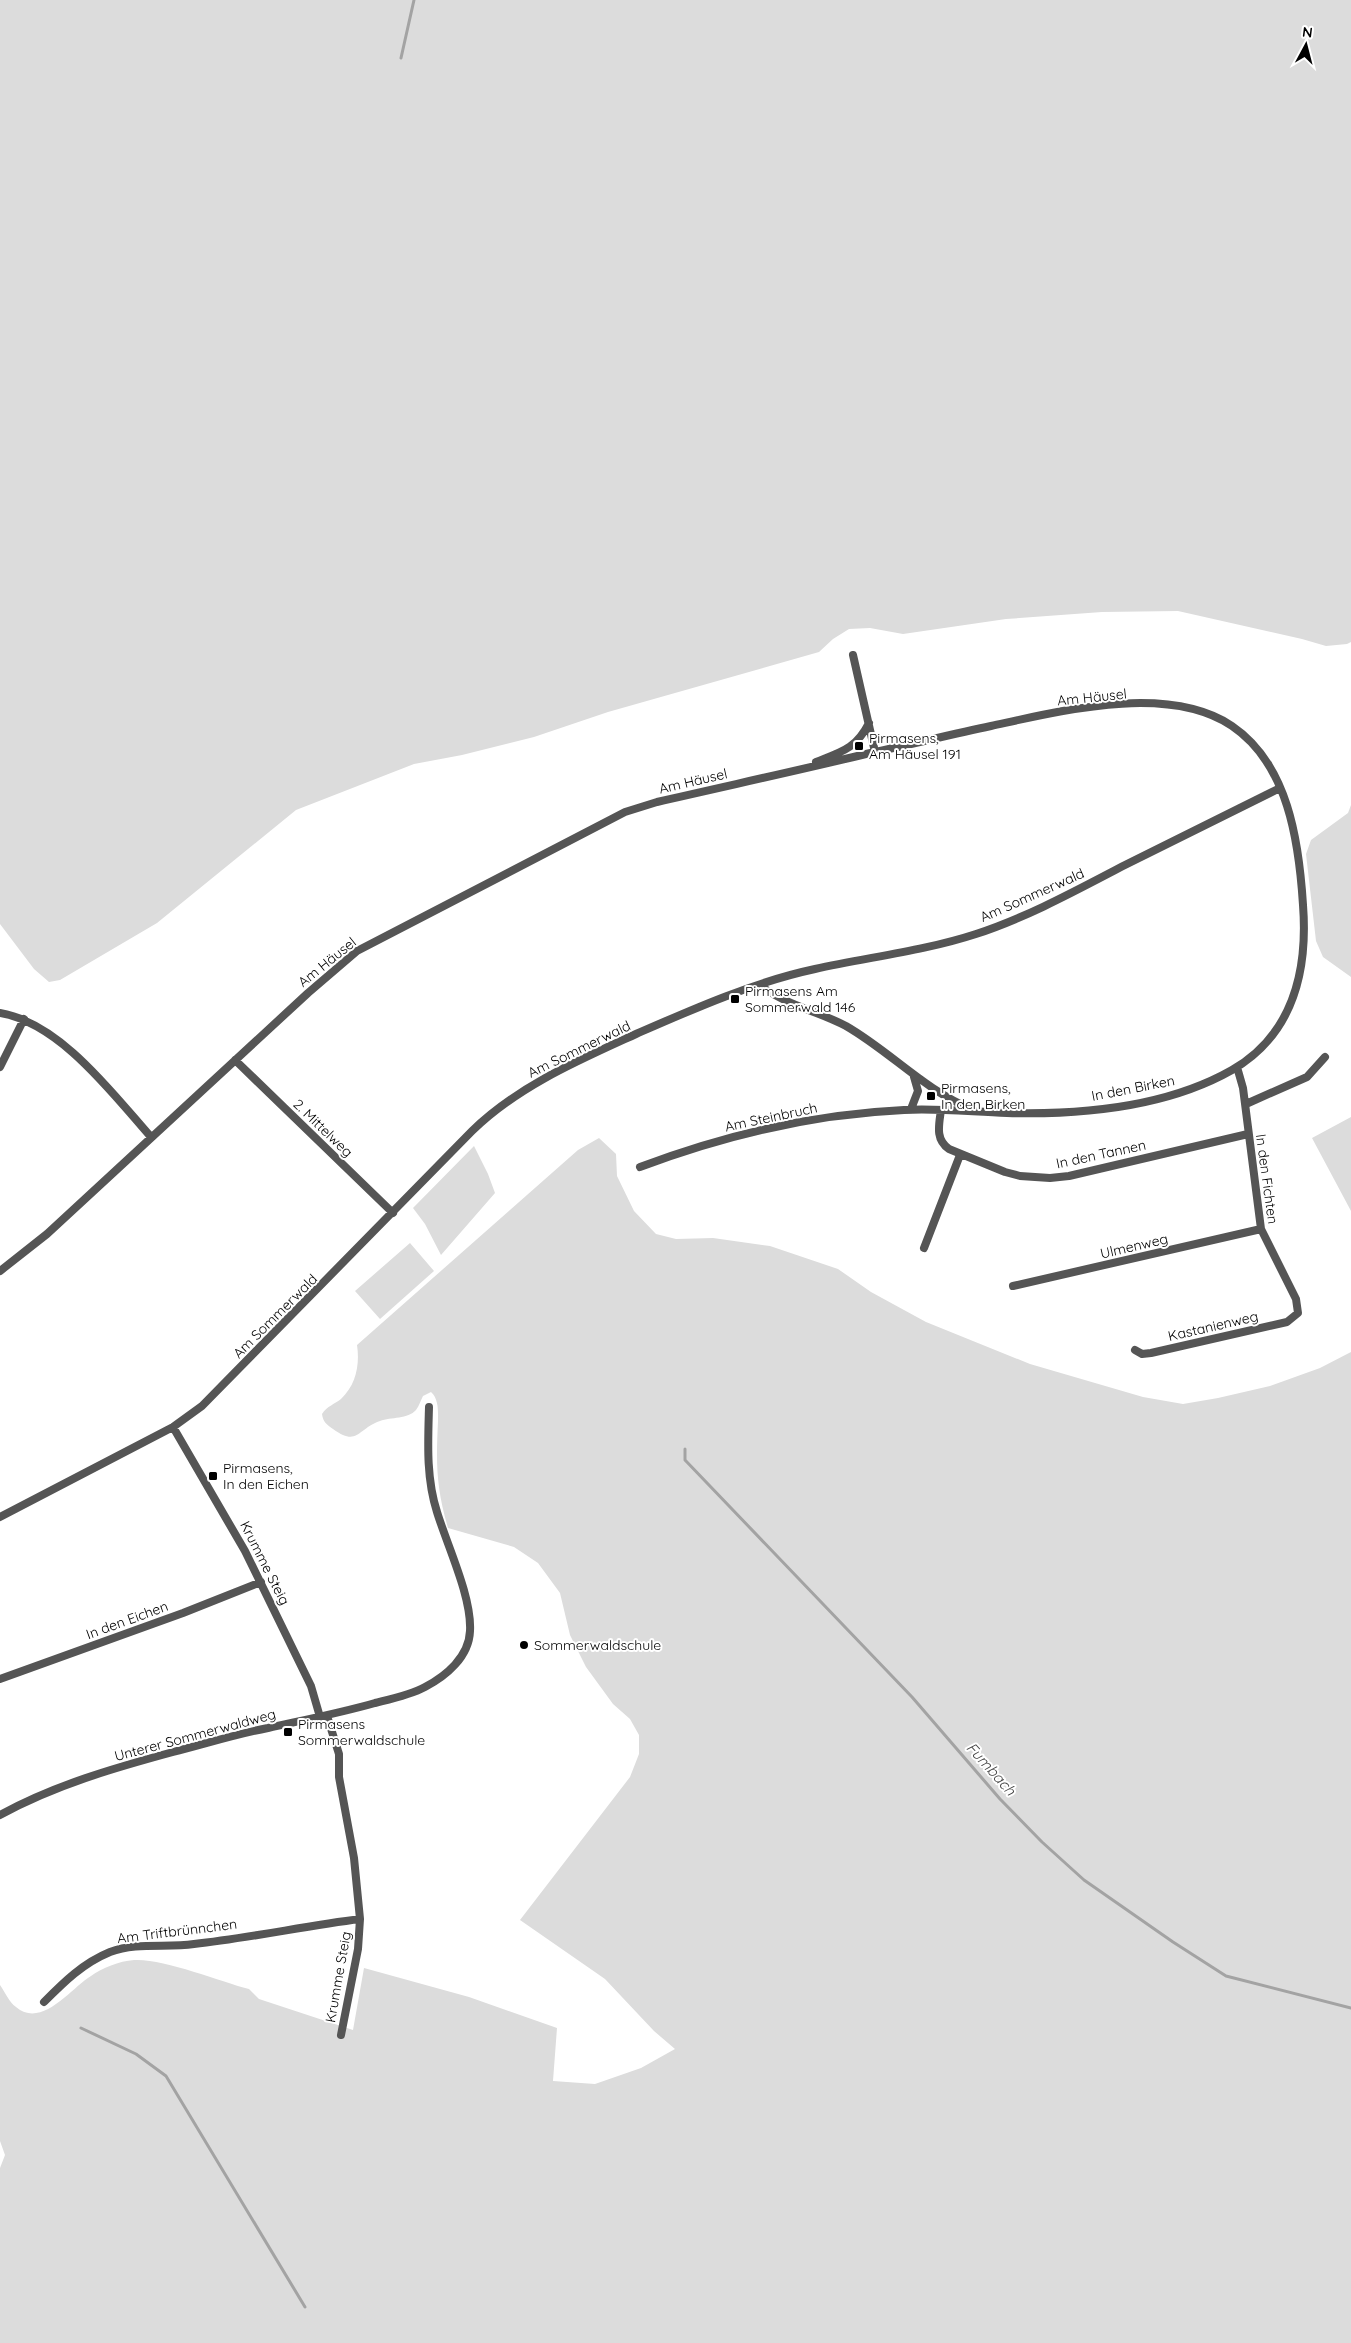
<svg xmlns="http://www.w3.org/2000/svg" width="1351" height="2343" font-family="Quicksand,sans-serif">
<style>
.green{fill:#dcdcdc}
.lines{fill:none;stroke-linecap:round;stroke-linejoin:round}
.stream{stroke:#a3a3a3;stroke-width:3}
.street{stroke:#555;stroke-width:8}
.poi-dot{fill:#000;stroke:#fff;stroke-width:2}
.labels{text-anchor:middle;stroke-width:4;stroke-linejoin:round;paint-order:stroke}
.street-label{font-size:14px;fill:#000;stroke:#fff}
.poi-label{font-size:14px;fill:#000;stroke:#fff;text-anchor:start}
.water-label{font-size:15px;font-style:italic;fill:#444;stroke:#fff}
</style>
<rect width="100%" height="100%" fill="#fff"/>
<path class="green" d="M0,0H1351V642L1347,644L1326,646L1302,639L1178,611L1102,612L1006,619L903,634L870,628L849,629L833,639L819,652L608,712L534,737L462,755L414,764L296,810L157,923L60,980L49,982L34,969L0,924Z
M1351,805V977L1323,957L1316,941L1306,854L1311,840L1348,813Z
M1351,1117V1211L1312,1138Z
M599,1138L616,1154L617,1176L634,1211L656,1234L676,1239L713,1238L770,1246L838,1269L871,1292L926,1322L1030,1364L1143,1397L1183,1404L1218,1398L1270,1386L1320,1368L1351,1352V2343H0V2168L5,2155L0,2141V1985C5,1992 9,2002 16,2007C42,2029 71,1988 91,1976C102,1968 119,1961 134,1960C162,1958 219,1981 249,1989L259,1999L353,2030L364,1968L469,1997L557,2028L553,2081L595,2084L641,2068L675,2049L654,2031L605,1979L520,1920L630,1777L639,1754V1735L630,1719L613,1704L586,1667L570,1635L560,1593L538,1563L514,1547L448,1528C436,1487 436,1464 438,1421C438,1412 439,1399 431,1392L423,1396C421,1400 419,1406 416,1410C408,1419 391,1417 380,1421C357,1429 358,1447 333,1429C327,1425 323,1422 322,1414C327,1406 335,1404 341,1399C356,1385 360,1365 357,1345L578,1150Z
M474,1146L488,1174L495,1193L441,1255L425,1224L413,1208Z
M410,1243L434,1271L380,1319L355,1291Z"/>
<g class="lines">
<path class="stream" d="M401,58L414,0
M685,1449V1460L912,1697L1000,1799L1042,1842L1084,1880L1173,1942L1226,1976L1351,2008
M81,2028L136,2054L166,2076L305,2307"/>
<path class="street" d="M853,655L875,752
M816,762C841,752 856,749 869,723
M760,985C785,1005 818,1011 846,1026C891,1052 923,1089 973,1110
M0,1013C60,1023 112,1093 151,1137
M235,1060L393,1213
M0,1067L24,1019
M1246,1104L1307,1077L1325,1057
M911,1109L918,1091L914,1077
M941,1110C939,1125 935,1139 949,1149L1005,1172L1020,1176L1050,1178L1069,1176L1248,1134
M924,1248L960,1155
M0,1271L47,1234L308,993L357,951L625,812L657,802C726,786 796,771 866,754C908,745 949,735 991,726C1060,711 1168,683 1232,726C1288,764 1299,841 1303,905C1308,971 1294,1034 1232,1070C1167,1107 1081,1115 1007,1113C973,1112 938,1108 904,1110C813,1114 725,1135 640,1167
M1013,1286L1261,1229
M1135,1350L1142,1354L1151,1353L1287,1322L1298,1313L1296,1299L1261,1229L1243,1088L1237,1067
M173,1427L245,1551L311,1686L320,1717
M0,1517L173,1427L202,1406L472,1131C518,1086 579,1060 636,1034C693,1009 754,982 815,969C869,957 924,951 976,934C1028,917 1077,890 1125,865C1177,839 1229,813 1280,788
M0,1679L183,1613L261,1582
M327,1716L339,1754V1777L354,1858L360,1919L358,1949L341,2035
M0,1815C55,1785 114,1768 173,1752C205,1744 236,1734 268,1728C304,1720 340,1713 375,1703C391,1699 410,1695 425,1687C446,1676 469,1657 470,1631C472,1597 447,1545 437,1512C426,1478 428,1442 429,1407
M44,2002C64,1982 83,1963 110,1952C137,1942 166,1948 194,1944C249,1938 305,1926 360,1919"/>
</g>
<g class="poi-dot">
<rect x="854" y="741" width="10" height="10" rx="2.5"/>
<rect x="730" y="994" width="10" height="10" rx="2.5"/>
<rect x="926" y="1091" width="10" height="10" rx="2.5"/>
<rect x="208" y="1471" width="10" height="10" rx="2.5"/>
<circle cx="524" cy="1645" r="5"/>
<rect x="283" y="1727" width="10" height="10" rx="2.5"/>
</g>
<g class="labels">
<g class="street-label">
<text transform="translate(1092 697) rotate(-6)" y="5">Am Häusel</text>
<text transform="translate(693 781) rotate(-13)" y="5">Am Häusel</text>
<text transform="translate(1032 895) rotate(-24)" y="5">Am Sommerwald</text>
<text transform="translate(327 962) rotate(-39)" y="5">Am Häusel</text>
<text transform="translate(579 1049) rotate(-26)" y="5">Am Sommerwald</text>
<text transform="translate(1133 1088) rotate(-11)" y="5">In den Birken</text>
<text transform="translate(771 1117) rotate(-12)" y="5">Am Steinbruch</text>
<text transform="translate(323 1128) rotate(44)" y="5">2. Mittelweg</text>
<text transform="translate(1101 1154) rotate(-12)" y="5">In den Tannen</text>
<text transform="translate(1267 1179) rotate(82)" y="5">In den Fichten</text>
<text transform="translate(1134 1246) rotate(-13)" y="5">Ulmenweg</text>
<text transform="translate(275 1316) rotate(-45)" y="5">Am Sommerwald</text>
<text transform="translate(1213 1326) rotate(-13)" y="5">Kastanienweg</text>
<text transform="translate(265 1563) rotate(63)" y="5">Krumme Steig</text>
<text transform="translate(127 1620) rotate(-20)" y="5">In den Eichen</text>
<text transform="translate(195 1735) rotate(-15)" y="5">Unterer Sommerwaldweg</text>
<text transform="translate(177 1931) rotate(-7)" y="5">Am Triftbrünnchen</text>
<text transform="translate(338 1977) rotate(-80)" y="5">Krumme Steig</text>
</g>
<g class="poi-label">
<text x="869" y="743">Pirmasens,<tspan x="869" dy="16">Am Häusel 191</tspan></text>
<text x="745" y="996">Pirmasens Am<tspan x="745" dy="16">Sommerwald 146</tspan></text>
<text x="941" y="1093">Pirmasens,<tspan x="941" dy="16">In den Birken</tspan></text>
<text x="223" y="1473">Pirmasens,<tspan x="223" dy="16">In den Eichen</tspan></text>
<text x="534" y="1650">Sommerwaldschule</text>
<text x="298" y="1729">Pirmasens<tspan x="298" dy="16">Sommerwaldschule</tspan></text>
</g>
<g class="water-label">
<text transform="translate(991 1769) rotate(48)" y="5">Fumbach</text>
</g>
</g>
<g transform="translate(1306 45) rotate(7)" stroke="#ffffff" stroke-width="4" paint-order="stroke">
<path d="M0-4L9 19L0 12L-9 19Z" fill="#000000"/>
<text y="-8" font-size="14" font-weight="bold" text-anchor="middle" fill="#000000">N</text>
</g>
</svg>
